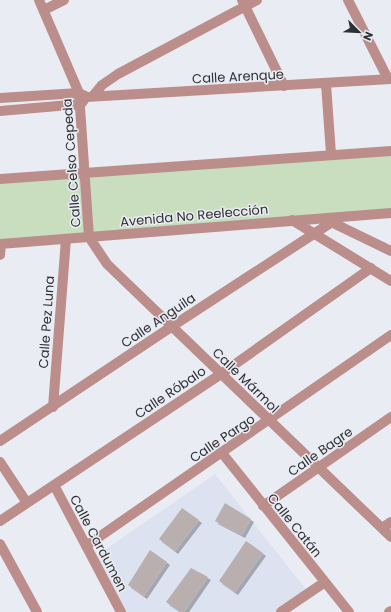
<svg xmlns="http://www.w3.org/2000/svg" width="391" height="612" font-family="Poppins,sans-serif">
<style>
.built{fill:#dde2f0}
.green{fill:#c9debf}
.building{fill:#b8afae;filter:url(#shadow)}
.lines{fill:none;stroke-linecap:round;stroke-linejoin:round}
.minor{stroke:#bb8e8c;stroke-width:10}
.labels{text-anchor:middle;stroke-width:3;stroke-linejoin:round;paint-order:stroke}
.street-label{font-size:13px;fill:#2f3033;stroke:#eaecf3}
</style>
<defs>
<filter id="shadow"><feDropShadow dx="3" dy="3" stdDeviation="0" flood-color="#0004"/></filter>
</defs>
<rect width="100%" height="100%" fill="#eaecf3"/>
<path class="built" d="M215,474L308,592L278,612H123L93,558Z"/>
<path class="green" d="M391,151V212L0,244V179Z"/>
<path class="building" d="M225,503L251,519L242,535L215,521Z
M182,508L199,520L175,551L159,539Z
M246,541L263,553L235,592L219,581Z
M150,550L167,562L144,596L128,585Z
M191,568L208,577L184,612H181L166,602Z"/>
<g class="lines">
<path class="minor" d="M39,0L79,93L89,237L107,264L391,537
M242,0L284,86
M348,0L388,79
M44,10L64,0
M326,84L331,154
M93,96L102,85L118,74L257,0
M0,98L79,93L87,97L391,79
M0,111L81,104L84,100
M0,179L391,151
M292,220L391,281
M327,220L391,251
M0,244L391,213
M0,255L1,244
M53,407L66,239
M0,441L171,327L332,222
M222,453L349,612
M0,462L27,503
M54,485L121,612
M263,506L391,417
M0,521L221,374L371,268
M382,528L391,522
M0,544L37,612
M86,546L391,335
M281,612L325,582
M389,612L391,611"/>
</g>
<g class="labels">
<g class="street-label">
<text transform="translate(238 76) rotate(-3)" y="5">Calle Arenque</text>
<text transform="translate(71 163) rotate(-94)" y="5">Calle Celso Cepeda</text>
<text transform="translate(194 215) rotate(-5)" y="5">Avenida No Reelección</text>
<text transform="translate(158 320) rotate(-34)" y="5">Calle Anguila</text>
<text transform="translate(46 322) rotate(-86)" y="5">Calle Pez Luna</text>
<text transform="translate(246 380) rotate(44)" y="5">Calle Mármol</text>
<text transform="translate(170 392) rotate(-34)" y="5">Calle Róbalo</text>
<text transform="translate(222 438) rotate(-34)" y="5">Calle Pargo</text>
<text transform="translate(320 451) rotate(-35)" y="5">Calle Bagre</text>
<text transform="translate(295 525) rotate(51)" y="5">Calle Catán</text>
<text transform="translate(99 543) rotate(62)" y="5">Calle Cardumen</text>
</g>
</g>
<g transform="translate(359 32) rotate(114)" stroke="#eaecf3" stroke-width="3" paint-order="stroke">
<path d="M0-3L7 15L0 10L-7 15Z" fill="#2f3033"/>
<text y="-6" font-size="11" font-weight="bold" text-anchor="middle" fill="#2f3033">N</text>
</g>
</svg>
